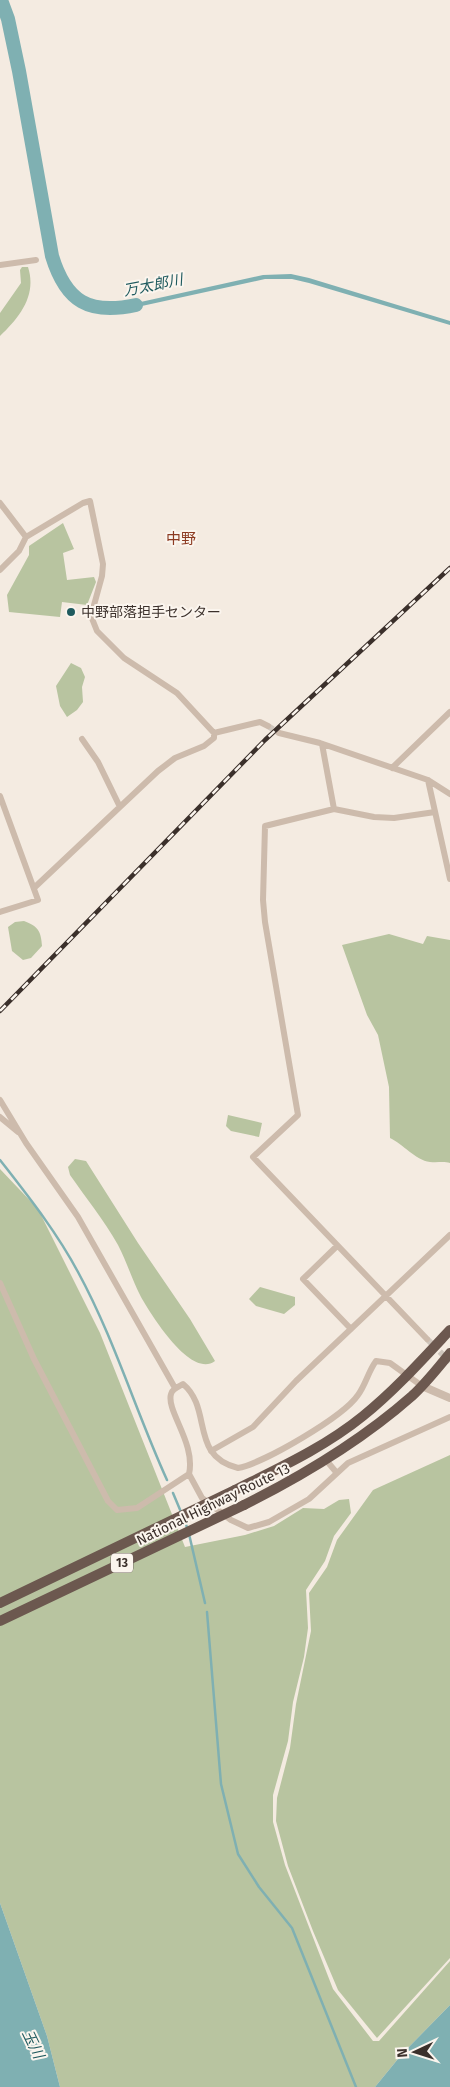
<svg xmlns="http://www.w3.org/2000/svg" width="450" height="2087" font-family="'Fira Sans','Noto Sans JP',sans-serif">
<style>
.green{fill:#b8c4a0}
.water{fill:#7fb0b2}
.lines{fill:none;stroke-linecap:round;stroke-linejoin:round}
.stream{stroke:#7fb0b2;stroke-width:2.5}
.river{stroke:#7fb0b2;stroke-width:14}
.minor-tunnel{stroke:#cfc6bd;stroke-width:6;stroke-dasharray:6 3;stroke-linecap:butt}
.minor{stroke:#cdbbac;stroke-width:6}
.tertiary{stroke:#cdbbac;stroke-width:8}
.trunk{stroke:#6c584f;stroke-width:10}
.rail-casing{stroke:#3b302b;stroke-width:4.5}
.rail{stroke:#fbf5ee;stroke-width:2.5;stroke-dasharray:8;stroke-linecap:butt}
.trunk-bridge{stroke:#6c584f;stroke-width:10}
.poi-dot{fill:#1f5a5e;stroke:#fbf5ee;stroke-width:2}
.labels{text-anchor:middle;stroke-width:4;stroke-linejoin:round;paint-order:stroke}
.shield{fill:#fbf5ee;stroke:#756b66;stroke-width:1}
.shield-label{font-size:12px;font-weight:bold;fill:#3b302b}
.poi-label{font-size:14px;fill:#3b302b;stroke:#fbf5ee;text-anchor:start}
.street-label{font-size:14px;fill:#3b302b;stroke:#fbf5ee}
.water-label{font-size:15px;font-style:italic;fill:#1f5a5e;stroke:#fbf5ee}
.neighbourhood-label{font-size:15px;fill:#8c3b22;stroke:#fbf5ee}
</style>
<rect width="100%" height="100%" fill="#f4ebe1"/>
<path class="green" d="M22,267H28C37,295 20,317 0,336V313L21,283L20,270Z
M63,523L74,549L63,553L67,580L94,577L96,582L87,605L62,602L60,617L9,612L7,595L29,555V546Z
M71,663L81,668L85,677L82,687L83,702L77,710L67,717L60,706L56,686Z
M24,921C38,926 41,931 42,946L31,958L23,960L12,951L8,927L15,922Z
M389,934L423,944L427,936L450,940V1163C443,1161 438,1163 430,1162C415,1160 403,1144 390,1138L389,1087L378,1035L367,1015L342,945Z
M228,1115L262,1123L259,1137L231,1131L226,1126Z
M75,1159L86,1161L138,1243L190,1319L215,1361C191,1379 152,1316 141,1297C132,1280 127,1262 118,1245C104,1220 86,1198 70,1175L68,1167Z
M0,1169L38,1209L100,1333L185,1547L245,1535L274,1526L303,1508L324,1509L339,1500L349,1499L351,1513L334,1536L325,1561L306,1590L308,1628L304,1657L293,1702L288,1741L273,1795V1822L285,1865L333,1989L373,2041H379L450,1961V2005L402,2054L375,2087H60L47,2036L0,1903Z
M260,1287L295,1297V1305L284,1314L256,1306L249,1299Z
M450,1455V1958L377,2038L338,1990L313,1931L288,1866L276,1821L277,1798L290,1748L296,1704L311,1631L309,1593L327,1567L337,1540L373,1490Z"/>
<path class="water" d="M291,274L309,278L450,321V325L309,283L292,279H265L119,311L118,307L263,275Z
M0,1903L47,2036L60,2087H0Z
M450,2005V2087H375L402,2054Z"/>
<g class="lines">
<path class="stream" d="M0,1160C28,1196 56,1231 78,1272C114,1338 136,1412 167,1480
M173,1493L181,1512
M184,1517L187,1528
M189,1534L205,1603
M207,1612L221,1784L238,1854L259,1887L292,1928L356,2087"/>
<path class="river" d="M1,0L8,19L19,71L52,256C66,302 89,315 136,305"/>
<path class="minor-tunnel" d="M268,726L279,733
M427,1339L450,1362"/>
<path class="minor" d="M0,265L36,260
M0,503L26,537
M0,570L19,551L26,537L83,503L90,501L103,564L102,576L91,616L97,631L124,658L177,693L214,733
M214,733L260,722L268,726
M279,733L320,743L428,780L450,794
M82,739L98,762L120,807
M322,744L334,809L374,817L394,818L435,812
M392,768L450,712
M428,780L450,879
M0,796L38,900L0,912
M334,809L265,826L263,900L265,922L298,1115L253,1157L427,1339
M35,887L158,771L175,758L204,746L214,738V733
M0,1100L26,1143L78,1217L175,1388
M0,1117L18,1132
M337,1246L303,1279L351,1329
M0,1283L34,1359L108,1501L117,1510L137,1508L189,1474C196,1443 166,1411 171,1394C172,1389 178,1387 183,1384C213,1409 189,1456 238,1468C264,1463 343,1417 358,1395C366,1384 368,1372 376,1361L390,1363L422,1386
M211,1451L253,1427L296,1381L450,1235
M326,1460L336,1472
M189,1474L202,1498L231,1520L248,1528L269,1522L309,1499L348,1463L450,1417"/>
<path class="tertiary" d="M422,1386L450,1398"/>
<path class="trunk" d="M235,1490C279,1468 325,1447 363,1416C395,1390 422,1360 450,1330
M244,1505C304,1475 361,1441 412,1396C426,1383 438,1368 450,1353"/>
<g class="rail-casing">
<path id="rail" d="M0,1011L265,740L450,568"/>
</g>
<use href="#rail" class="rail"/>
<path class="trunk-bridge" d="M0,1603L235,1490
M0,1621L244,1505"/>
</g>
<circle class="poi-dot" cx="71" cy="612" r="5"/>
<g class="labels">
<rect class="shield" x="111" y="1553.5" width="22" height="19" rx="4"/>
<g class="shield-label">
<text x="122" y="1567">13</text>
</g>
<g class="poi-label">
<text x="81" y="617">中野部落担手センター</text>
</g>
<g class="street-label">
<text transform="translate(213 1504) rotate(-26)" y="5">National Highway Route 13</text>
</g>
<g class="water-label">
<text transform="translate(153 285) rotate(-11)" y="5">万太郎川</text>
<text transform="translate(33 2044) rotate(64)" y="5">玉川</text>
</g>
<g class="neighbourhood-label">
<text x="181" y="544">中野</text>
</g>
</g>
<g transform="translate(415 2052) rotate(266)" stroke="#fbf5ee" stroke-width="4" paint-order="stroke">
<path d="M0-4L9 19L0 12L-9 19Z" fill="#3b302b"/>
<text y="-8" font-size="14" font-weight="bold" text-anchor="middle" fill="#3b302b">N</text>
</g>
</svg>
